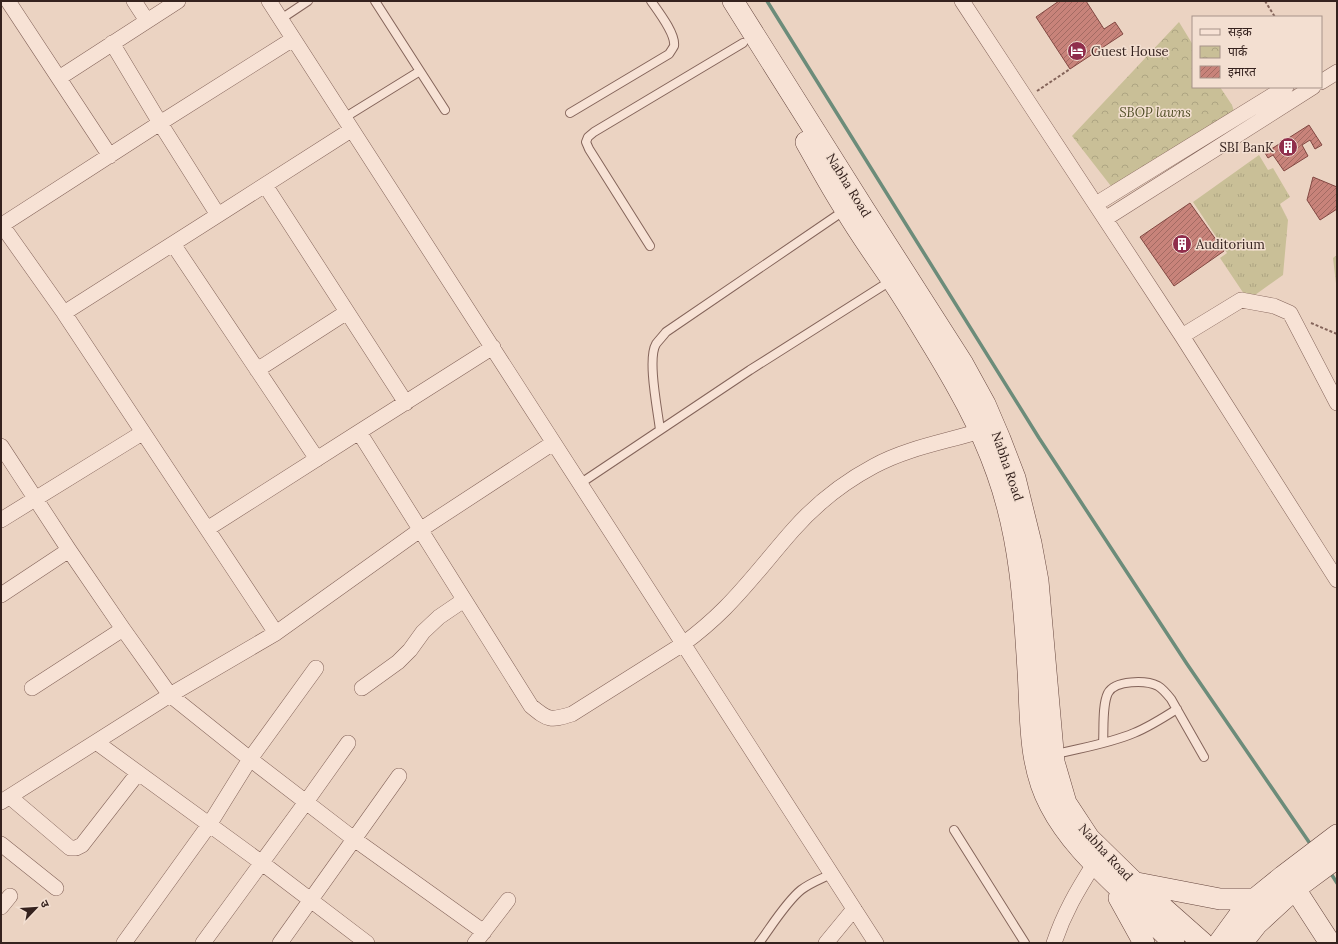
<svg xmlns="http://www.w3.org/2000/svg" width="1338" height="944" font-family="Lora,'Noto Sans Devanagari',serif">
<style>
.grass{fill:url(#grass-tufts)}
.park{fill:url(#park-crowns)}
.lines{fill:none;stroke-linecap:round;stroke-linejoin:round}
.stream{stroke:#6c8c7a;stroke-width:3.5}
.building{fill:url(#building-hatch);stroke:#824842}
.service-casing{stroke:#84645a;stroke-width:10}
.minor-casing{stroke:#84645a;stroke-width:16}
.secondary-casing{stroke:#66463e;stroke-width:22}
.path{stroke:#84645a;stroke-width:2;stroke-dasharray:3 2;stroke-linecap:butt}
.service{stroke:#f7e2d5;stroke-width:8}
.minor{stroke:#f7e2d5;stroke-width:15}
.secondary{stroke:#f7e2d5;stroke-width:21}
.labels{text-anchor:middle;stroke-width:3;stroke-linejoin:round;paint-order:stroke}
.poi-label{font-size:13px;fill:#35221e;stroke:#f3dfd1;text-anchor:start}
.park-label{font-size:13px;font-style:italic;fill:#504e26;stroke:#f3dfd1}
.street-label{font-size:13px;fill:#35221e;stroke:#f3dfd1}
</style>
<defs>
<pattern id="grass-tufts" width="24" height="20" patternUnits="userSpaceOnUse"><rect width="24" height="20" fill="#c9bf97"/><path d="M3 7l-1-3M5 7V3M7 7l1-3M15 17l-1-3M17 17v-4M19 17l1-3" fill="none" stroke="#ada482"/></pattern>
<pattern id="park-crowns" width="20" height="18" patternUnits="userSpaceOnUse"><rect width="20" height="18" fill="#c9bf97"/><path d="M2 6a3 3 0 1 1 6 0M12 15a3 3 0 1 1 6 0" fill="none" stroke="#ada482"/></pattern>
<pattern id="building-hatch" width="6" height="6" patternUnits="userSpaceOnUse"><rect width="6" height="6" fill="#c8837a"/><path d="M-1 1l2-2M0 6l6-6M5 7l2-2" fill="none" stroke="#a36b63"/></pattern>
</defs>
<rect width="100%" height="100%" fill="#ebd3c2"/>
<path class="grass" d="M1259,155L1268,170L1273,168L1290,197L1280,204L1288,220L1283,275L1248,300L1220,258L1227,253L1193,202Z
M1337,255V292L1333,258Z"/>
<path class="park" d="M1179,22L1193,45V87H1220L1232,105L1235,114L1114,190L1072,136Z"/>
<g class="lines">
<path class="stream" d="M767,1L1039,438L1187,664L1311,845
M1330,872L1337,883"/>
</g>
<path class="building" d="M1059,1H1086L1104,29L1115,22L1123,34L1070,69L1036,17Z
M1309,125L1322,145L1315,149L1310,140L1302,145L1308,156L1284,171L1273,155L1268,158L1265,153Z
M1313,177L1337,187V209L1320,220L1307,200Z
M1190,203L1224,251L1174,286L1140,237Z"/>
<g class="lines">
<g class="service-casing">
<path id="service" d="M375,1L445,110
M281,19L308,1
M570,113L669,54C671,51 673,48 674,46C676,34 658,11 651,1
M344,118L420,71
M650,246L589,149L586,142L588,137L594,132L743,43
M660,430C658,412 647,359 656,344C659,340 663,336 666,332L845,210
M581,483L750,370L892,280
M1103,743C1104,729 1102,705 1108,693C1115,680 1146,680 1158,686C1163,689 1167,694 1171,699L1204,757
M1053,755C1080,748 1108,744 1134,733C1149,727 1163,718 1177,709
M954,830L1025,943
M759,943C771,927 786,902 801,890C810,883 821,879 831,874"/>
</g>
<g class="minor-casing">
<path id="minor" d="M8,1L110,156
M134,1L147,21
M269,1L876,943
M962,1L1182,336L1337,580
M293,39L160,123L218,215L351,130
M59,78L178,1
M1321,82L1337,72
M265,185L406,403
M1096,204L1286,87
M1105,219L1313,87
M1,224L64,313L276,633
M2,225L160,123L112,43
M173,244L317,459
M64,313L218,215
M1182,336L1241,300L1274,306L1290,313L1337,403
M493,347L359,432L531,706C548,720 550,721 572,714L683,644C698,633 712,621 725,608C749,584 770,556 793,530C815,505 844,482 874,466C907,448 945,442 980,431
M257,370L347,312
M1,446L69,550L123,629L170,695L250,759L354,839L484,932
M1,520L142,433
M207,529L359,432
M1,595L69,550
M32,688L123,629
M362,688L398,662L410,650L423,632L439,617L464,600
M96,742L262,863L367,943
M10,797L70,848H76L82,845L138,773
M1,802L170,695L276,633L420,530L553,443
M1,844L56,888
M1,907L10,896
M124,943L209,825L250,759L316,668
M203,943L306,802L348,743
M280,943L399,776
M475,943L508,900
M826,943L854,909
M1054,943C1064,913 1077,891 1094,864"/>
</g>
<g class="secondary-casing">
<path id="secondary" d="M733,1L864,209L963,364L985,404L1000,439L1015,478L1031,543L1038,581L1054,762L1066,803L1089,838L1134,882L1203,943
M806,142C819,165 831,187 845,209C859,233 875,255 890,277C904,298 917,319 929,339C956,383 980,425 997,473C1020,537 1024,603 1028,671C1031,715 1028,764 1050,805C1067,838 1093,863 1119,888C1137,907 1155,925 1174,943
M1137,883L1220,899H1255
M1295,889L1330,943
M1119,898L1144,943
M1219,943L1246,906L1283,876L1337,835
M1242,943L1257,924L1295,889L1337,858"/>
</g>
<path class="path" d="M1265,1L1275,17
M1037,91L1070,69
M1311,323L1337,334"/>
<use href="#service" class="service"/>
<use href="#minor" class="minor"/>
<use href="#secondary" class="secondary"/>
</g>
<defs>
<g id="hotel-disc" transform="scale(1)"><circle r="9.5" fill="#902e4c" stroke="#f3dfd1"/><path d="M-6-4.5h1.5V1H6V5H4.5V3h-9V5H-6ZM-4 0a1.8 1.8 0 1 1 3.6 0ZM.5 0V-2.5h3Q6-2.5 6 0Z" fill="#fff"/></g>
<g id="building-disc" transform="scale(1)"><circle r="9.5" fill="#902e4c" stroke="#f3dfd1"/><path d="M-4-6H4V6H1V3H-1V6H-4ZM-2.5-4.3h1.7v1.8h-1.7ZM.8-4.3h1.7v1.8H.8ZM-2.5-1h1.7V.8h-1.7ZM.8-1h1.7V.8H.8Z" fill="#fff"/></g>
</defs>
<g fill-rule="evenodd">
<use href="#hotel-disc" x="1077" y="51"/>
<use href="#building-disc" x="1288" y="147"/>
<use href="#building-disc" x="1182" y="244"/>
</g>
<g class="labels">
<g class="poi-label">
<text x="1091" y="56">Guest House</text>
<text x="1274" y="152" text-anchor="end">SBI BanK</text>
<text x="1196" y="249">Auditorium</text>
</g>
<g class="park-label">
<text x="1155" y="117">SBOP lawns</text>
</g>
<g class="street-label">
<text transform="translate(849 185) rotate(58)" y="5">Nabha Road</text>
<text transform="translate(1008 466) rotate(71)" y="5">Nabha Road</text>
<text transform="translate(1106 852) rotate(47)" y="5">Nabha Road</text>
</g>
</g>
<rect width="1338" height="944" fill="none" stroke="#35221e" stroke-width="4"/>
<rect x="1192" y="16" width="130" height="72" fill="#f3dfd1" stroke="#a79389"/>
<rect x="1200" y="29" width="20" height="6" fill="#f7e2d5" stroke="#a79389"/>
<text x="1228" y="36" font-size="12" fill="#35221e">सड़क</text>
<rect x="1200" y="46" width="20" height="12" fill="url(#park-crowns)" stroke="#a79389"/>
<text x="1228" y="56" font-size="12" fill="#35221e">पार्क</text>
<rect x="1200" y="66" width="20" height="12" fill="url(#building-hatch)" stroke="#a79389"/>
<text x="1228" y="76" font-size="12" fill="#35221e">इमारत</text>
<g transform="translate(36 908) rotate(65)" stroke="#f3dfd1" stroke-width="3" paint-order="stroke">
<path d="M0-3L7 15L0 10L-7 15Z" fill="#35221e"/>
<text y="-6" font-size="11" font-weight="bold" text-anchor="middle" fill="#35221e">उ</text>
</g>
</svg>
